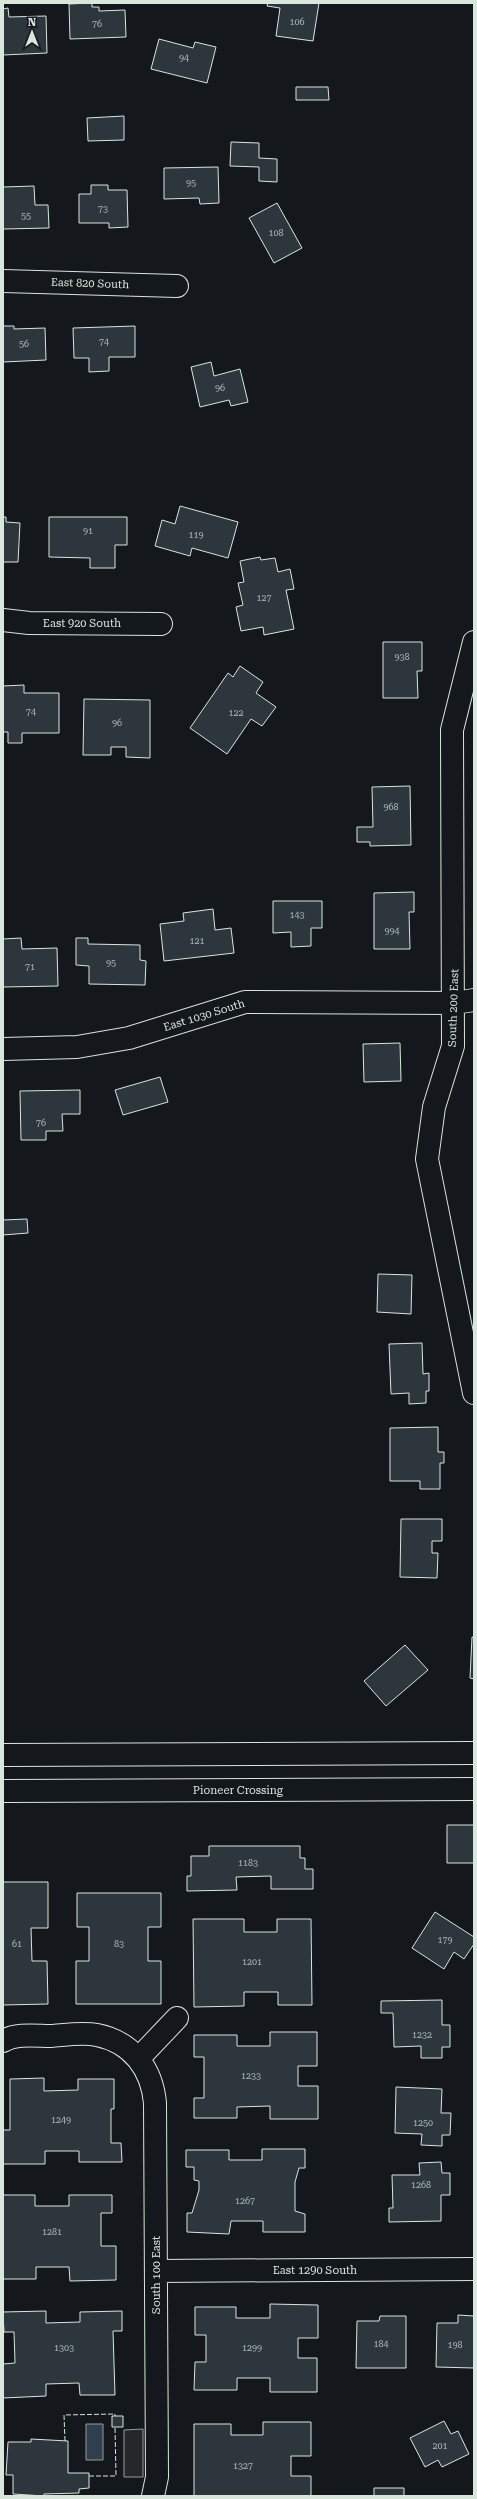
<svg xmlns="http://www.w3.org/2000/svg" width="477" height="2499" font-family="'Roboto Serif',serif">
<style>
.parking{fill:#24282b;stroke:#939e99}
.water{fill:#2f3f4d;stroke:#939e99}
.building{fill:#2c363c;stroke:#d8e6dc}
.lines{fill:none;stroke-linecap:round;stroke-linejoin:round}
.minor-casing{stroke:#d8e6dc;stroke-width:24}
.highway-casing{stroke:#d8e6dc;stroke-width:24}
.minor{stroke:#14181c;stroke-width:22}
.highway{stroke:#14181c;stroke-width:22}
.fence{stroke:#d8e6dc;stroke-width:1;stroke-dasharray:5 2;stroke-linecap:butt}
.labels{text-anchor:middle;stroke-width:3;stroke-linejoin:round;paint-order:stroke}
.number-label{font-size:9px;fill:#adbab4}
.street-label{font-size:11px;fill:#d8e6dc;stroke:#14181c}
</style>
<rect width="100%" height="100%" fill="#14181c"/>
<path class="parking" d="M143,2429V2477H124V2430Z"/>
<path class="water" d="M86,2424H103V2460H86Z"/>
<path class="building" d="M92,3V7H99V11L125,10L126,37L70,39L69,4Z
M268,3H319L313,41L276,36L280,8L267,6Z
M8,8L9,17L46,16L47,53L3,55V9Z
M159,39L193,48L195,42L216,47L207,83L151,69Z
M296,87H328L329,100H296Z
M124,116V140L88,141L87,118Z
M231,142L259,143V158L277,159V182L259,181V167L230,166Z
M218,167L219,203L200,204L199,198L164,199V168Z
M91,185H108V190H127L128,227L109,228V223H79V194H91Z
M34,186L35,205H48L49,228L3,229V187Z
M277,203L302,248L274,263L249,218Z
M3,326H14V329L45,328L46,360L3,362Z
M135,326V357H109V371L89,372V358H74L73,328Z
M211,362L214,376L240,369L248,402L231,406L229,400L200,407L191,367Z
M180,506L238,522L228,558L192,548L190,556L155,546L162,520L175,524Z
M3,517H6V522L20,523L18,562H3Z
M49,517H127V545H115V568H90V558L49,557Z
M260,557L261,560L275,558L278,572L290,569L294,589L286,590L294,629L264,635L263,627L241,631L236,607L243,605L238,583L244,582L240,561Z
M383,642H422V671H417L418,698H383Z
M240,666L263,682L256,693L276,707L262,726L251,719L227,754L190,728L228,673L233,677Z
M24,685V693H59V733H22V743H8V732H3V686Z
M84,699L150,700V758L126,757V747H111V755H83Z
M410,786L411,845L370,846V842H357V827H373L372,787Z
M414,892V912H409L410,949H374V893Z
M273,901H322V928H311V946L291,947V932L273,933Z
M213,909L215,930L231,928L234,953L164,961L160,924L184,921L183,913Z
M21,938L22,949L57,948L58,986L3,987V939Z
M76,938H88V944L140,945V960L146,961L145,985L89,984V966L76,965Z
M400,1043L401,1081L364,1082L363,1044Z
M160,1077L168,1102L123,1115L115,1090Z
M80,1090V1114H62L63,1131H46V1140H21L20,1091Z
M27,1219L28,1233L3,1235V1220Z
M378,1274L412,1275L411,1314L377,1312Z
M422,1343L423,1374L429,1373V1391H426V1403L409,1404V1393L391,1394L389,1344Z
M438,1427V1452H444V1463H440V1489H420V1481H390V1428Z
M401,1519H442V1541H432V1553H438L437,1578L400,1577Z
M472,1637H474V1679L470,1678Z
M405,1645L428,1670L386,1706L364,1681Z
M447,1825H474V1863H447Z
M209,1846H300V1858H305V1869H313V1889H271V1876L236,1877L237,1890L187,1891V1876H191V1856H209Z
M3,1882H48V1928H31L32,1961H47L48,2004L3,2005Z
M77,1893H161V1927H148V1961H161V2004H76V1961H89V1927H77Z
M435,1912L474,1937V1944L464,1959L454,1952L444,1969L412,1948Z
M193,1919H244V1932H277V1919H311L312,2005H278V1992H244V2006L194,2007Z
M442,2000V2025H450V2047H442V2058H421V2046L394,2047L393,2013H381V2001Z
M270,2032H317V2066H298V2086H318V2119H270V2106L237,2107V2118H194V2098H204V2057H194V2035H237V2046H270Z
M44,2078V2091L78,2090V2079H114V2109H111V2143H121L122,2162H79V2151H45V2164H3V2130H10V2079Z
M396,2087L442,2089L441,2113H451L450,2135H442V2146L421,2145L422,2134L395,2133Z
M262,2149H305V2168H299L295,2182V2211L305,2214V2232H263V2221H231L229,2234L187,2232V2213H192L199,2190V2181L194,2180V2167H186V2150H229V2160H262Z
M441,2162L442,2173H450V2195H441V2221L389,2222V2208H393L392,2175H420L419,2163Z
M3,2195H35V2206H69V2195H112V2213H101V2246H116V2280L70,2281L69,2267H36V2279H3Z
M270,2304L318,2305V2338H298V2358H317V2392H270V2378H237V2390H194L195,2362H206V2335H195V2307H236V2318H270Z
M46,2311V2323L80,2322V2312L122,2311V2331H113L115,2395H80L79,2383L46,2384V2396L3,2398V2364L15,2363L14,2332H4L3,2312Z
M458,2315L474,2316V2368L436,2367L437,2323H458Z
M380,2316H406V2368H356L357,2321H379Z
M112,2416H123V2427H112Z
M444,2421L451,2434L458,2431L469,2454L442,2467L438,2460L425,2467L410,2438Z
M263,2422H311V2456H291V2476H311V2496H194V2424H231V2435H263Z
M31,2439L68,2441V2473H89V2488L79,2489V2493L44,2494V2496L13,2494V2475H6L8,2442H31Z
M374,2488H404V2496H374Z"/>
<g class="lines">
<g class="minor-casing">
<path id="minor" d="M3,281L177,286
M3,620L29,623L161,624
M474,642L452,730L453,1046L434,1107L427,1159L474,1393
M3,1049L77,1047L129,1038L245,1002L454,1003L474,1000
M3,2041C17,2033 36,2036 51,2036C65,2035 83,2032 97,2035C132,2042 152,2069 155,2103L157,2477L153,2496
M139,2058L177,2018
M156,2271L474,2269"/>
</g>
<g class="highway-casing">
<path id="highway" d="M3,1755L474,1753
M3,1791L474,1789"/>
</g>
<use href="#minor" class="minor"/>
<use href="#highway" class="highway"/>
<path class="fence" d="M65,2441L64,2415L115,2414V2416
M89,2476H116L115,2427"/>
</g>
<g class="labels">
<g class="number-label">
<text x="297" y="25">106</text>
<text x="97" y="27">76</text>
<text x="184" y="61">94</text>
<text x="191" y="186">95</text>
<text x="103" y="212">73</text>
<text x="26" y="219">55</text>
<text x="276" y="236">108</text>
<text x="104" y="345">74</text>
<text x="24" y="347">56</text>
<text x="220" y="391">96</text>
<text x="88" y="534">91</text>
<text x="196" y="538">119</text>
<text x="264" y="601">127</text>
<text x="402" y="660">938</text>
<text x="31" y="715">74</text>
<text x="236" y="716">122</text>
<text x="117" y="726">96</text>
<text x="391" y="810">968</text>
<text x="297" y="918">143</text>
<text x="392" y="934">994</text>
<text x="197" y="944">121</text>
<text x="111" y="966">95</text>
<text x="30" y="970">71</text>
<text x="41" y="1126">76</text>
<text x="248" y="1866">1183</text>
<text x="445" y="1943">179</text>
<text x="17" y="1947">61</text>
<text x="119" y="1947">83</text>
<text x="252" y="1965">1201</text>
<text x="422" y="2038">1232</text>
<text x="251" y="2079">1233</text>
<text x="61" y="2123">1249</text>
<text x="423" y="2126">1250</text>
<text x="421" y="2188">1268</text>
<text x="245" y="2204">1267</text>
<text x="52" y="2235">1281</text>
<text x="381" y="2347">184</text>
<text x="455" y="2348">198</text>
<text x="64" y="2351">1303</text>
<text x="252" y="2351">1299</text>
<text x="440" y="2449">201</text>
<text x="243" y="2469">1327</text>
</g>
<g class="street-label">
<text transform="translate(90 283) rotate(2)" y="4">East 820 South</text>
<text x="82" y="627">East 920 South</text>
<text transform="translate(453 1008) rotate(-88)" y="4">South 200 East</text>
<text transform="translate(204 1015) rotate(-17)" y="4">East 1030 South</text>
<text x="238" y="1794">Pioneer Crossing</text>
<text x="315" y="2274">East 1290 South</text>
<text transform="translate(156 2275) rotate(-90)" y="4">South 100 East</text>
</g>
</g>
<rect width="477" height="2499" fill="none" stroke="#d8e6dc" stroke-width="8"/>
<g transform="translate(32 32)" stroke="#14181c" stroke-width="3" paint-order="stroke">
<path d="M0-3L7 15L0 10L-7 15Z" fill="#d8e6dc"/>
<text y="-6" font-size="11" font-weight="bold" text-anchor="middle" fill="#d8e6dc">N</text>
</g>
</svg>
